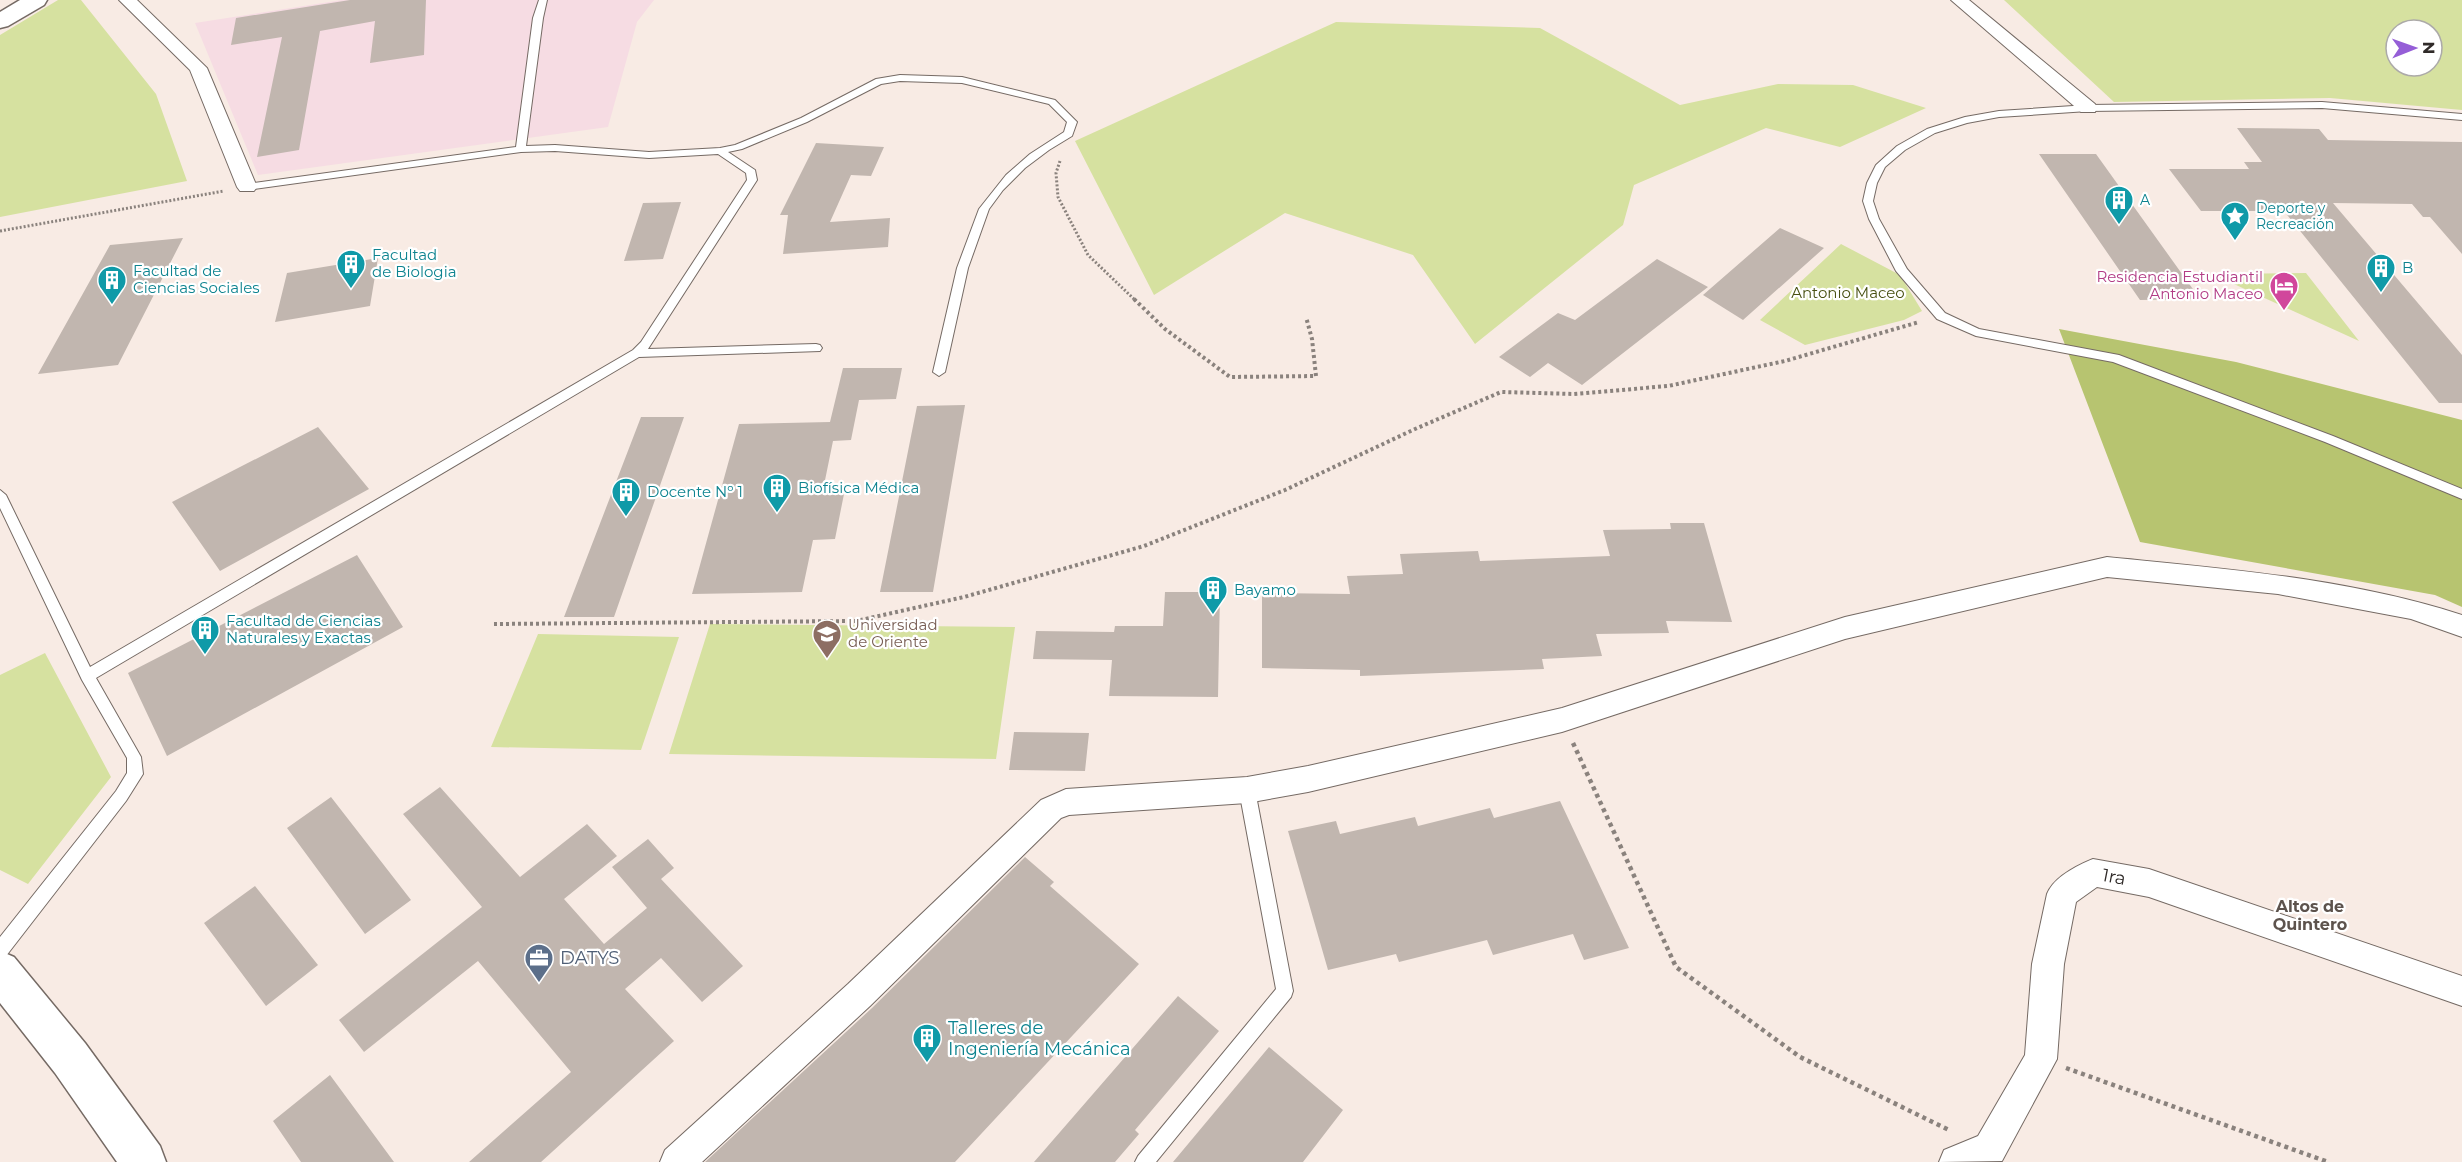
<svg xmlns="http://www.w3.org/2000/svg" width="2462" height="1162" font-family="Montserrat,sans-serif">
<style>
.commercial{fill:#f6dce3}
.green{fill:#d6e1a0;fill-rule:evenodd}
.forest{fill:#b7c470}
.building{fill:#c1b6af}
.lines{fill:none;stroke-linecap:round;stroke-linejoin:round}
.lane-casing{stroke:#756a64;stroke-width:2}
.street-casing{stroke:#756a64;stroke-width:2}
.secondary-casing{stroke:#756a64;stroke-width:3}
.primary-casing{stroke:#756a64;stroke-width:3}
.path-far2{stroke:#8a827d;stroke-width:3;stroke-dasharray:2 2;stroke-linecap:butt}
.path-far1{stroke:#8a827d;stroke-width:4;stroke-dasharray:3 3;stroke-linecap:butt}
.path{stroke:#8a827d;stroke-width:4.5;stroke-dasharray:4 4;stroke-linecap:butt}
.lane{fill:#fff;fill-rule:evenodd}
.street{fill:#fff;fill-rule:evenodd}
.secondary{fill:#fff;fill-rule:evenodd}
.primary{fill:#fff;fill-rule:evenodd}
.labels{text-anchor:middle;stroke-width:4.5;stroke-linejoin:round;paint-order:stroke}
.far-culture-label{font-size:14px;fill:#0d838f;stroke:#fff;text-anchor:start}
.culture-label{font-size:15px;fill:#0d838f;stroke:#fff;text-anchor:start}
.hotel-label{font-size:15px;fill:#b23c85;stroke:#fff;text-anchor:end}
.park-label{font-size:15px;fill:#485012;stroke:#fff}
.education-label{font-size:15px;fill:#785e54;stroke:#fff;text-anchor:start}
.neighbourhood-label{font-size:16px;font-weight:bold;fill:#5d534d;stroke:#fff}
.near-street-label{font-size:18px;fill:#302b29;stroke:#fff}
.near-service-label{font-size:18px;fill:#4e5e75;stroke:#fff;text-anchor:start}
.near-culture-label{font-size:18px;fill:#0d838f;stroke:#fff;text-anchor:start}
</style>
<rect width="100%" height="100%" fill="#f8ebe4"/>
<path class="commercial" d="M342,0H654L637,22L608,127L258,175L195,23Z"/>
<path class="green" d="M58,0H81L156,94L187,181L0,217V35Z
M2004,0H2462V110L2330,98L2114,102ZM2396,30H2432V66H2396Z
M1336,22L1540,28L1680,105L1778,84L1853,85L1926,108L1840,147L1766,128L1634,185L1623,225L1475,344L1413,255L1285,213L1154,295L1075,141Z
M1841,244L1900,275L1922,311L1904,320L1805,345L1760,320Z
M2306,273L2359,341L2212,274Z
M710,624L1015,627L996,759L669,754Z
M538,634L679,637L641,750L491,747Z
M45,653L111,777L28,884L0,870V675Z"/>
<path class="forest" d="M2059,329L2236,362L2462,420V607L2435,595L2140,542Z"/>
<path class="building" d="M350,0H426L424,55L370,63L375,21L320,31L299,150L257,157L282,37L231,45L236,18Z
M2237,128L2319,129L2328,140L2462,142V254L2430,217H2423L2412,204L2333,203L2462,355V403H2439L2284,211H2201L2169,169H2249L2244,162H2262Z
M816,143L884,147L871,176L851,175L830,222L890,218L888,247L783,254L788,215H780Z
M2039,154H2096L2200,299L2140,300Z
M681,202L663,259L624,261L643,203Z
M1780,228L1824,248L1743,320L1703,295Z
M183,238L118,365L38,374L110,245Z
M378,258L370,306L275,322L287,273Z
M1657,259L1708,287L1582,385L1548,363L1530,377L1499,357L1558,313L1575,320Z
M843,368H902L896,399L859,400L851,440L833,441L823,490L845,489L835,539L813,540L802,592L692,594L739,424L830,422Z
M965,405L933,592H880L917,406Z
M641,417H684L614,617H564Z
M318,427L369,489L220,571L172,502Z
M1670,523H1704L1732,622L1666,621L1669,633L1596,634L1602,656L1542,659L1544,669L1360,676V670L1262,668V593L1350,594L1347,576L1403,574L1400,554L1478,551L1480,561L1610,556L1603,530L1671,529Z
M357,555L403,627L167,756L128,673Z
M1165,592H1220L1218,697L1109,696L1112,660L1033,659L1036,631L1114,632L1115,626H1163Z
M1014,732L1089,733L1085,771L1009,770Z
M440,787L520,877L587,824L617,856L564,899L604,944L647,908L612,867L648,839L674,868L661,879L743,966L702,1002L661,958L625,989L674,1041L541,1162H469L571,1072L478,961L364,1052L339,1020L482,907L403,814Z
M331,797L411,900L365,934L287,828Z
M1560,801L1629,948L1584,960L1573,934L1493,955L1487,940L1399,962L1396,954L1328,970L1288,831L1336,821L1340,834L1415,817L1418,826L1490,808L1494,818Z
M1025,857L1054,882L1050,886L1139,964L955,1162H705L872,1008Z
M255,886L318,965L266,1006L204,923Z
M1178,996L1219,1031L1135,1130L1139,1134L1115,1162H1034Z
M1269,1047L1343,1110L1303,1162H1173Z
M330,1075L394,1162H301L273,1121Z"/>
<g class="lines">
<g class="lane-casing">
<path id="lane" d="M539,0H547L543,18L526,146L555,145L649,152L720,148L735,145L801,118L876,79L900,75L962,77L1055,100L1077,122L1072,136L1049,150L1025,168L1003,190L989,209L968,268L945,372L939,376L933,372L957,268L979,209L1006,175L1030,154L1064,132L1067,122L1049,104L962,83L900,81L881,84L807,122L742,149L728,152L755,170L757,180L648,349L816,344L820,345L822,348L820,351L639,357L96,678L141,757L143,774L126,801L6,956L0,958V937L116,791L127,773V758L82,680L0,508V490L6,495L90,667L633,350L641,342L747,180L746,173L718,154L649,158L555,151L521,152L247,190L242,187L247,184L516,147L533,18Z
M2322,102L2462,114V120L2322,108L2088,111L1999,117L1967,123L1935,133L1905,150L1885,167L1877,183L1873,201L1879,219L1907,269L1945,313L1979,329L2119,355L2333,436L2462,489V499L2325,442L2113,362L1976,336L1937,319L1896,271L1869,219L1863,201L1867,183L1876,165L1897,146L1927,129L1965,117L1999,111L2088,105Z
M1247,783L1252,785L1255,790L1293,991L1291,997L1156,1162H1135L1138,1156L1276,989L1239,790L1242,785Z"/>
</g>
<g class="street-casing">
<path id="street" d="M119,0H137L207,68L257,187L254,191H240L237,187L190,70Z
M1951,0H1969L2095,104L2097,108L2095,112H2081Z
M2107,557C2227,569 2347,578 2462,615V637L2411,619L2278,594L2107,577L1845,639L1562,732L1308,792L1247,803L1069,815L1061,818L870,1006L702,1162H660L665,1150L848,984L1041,800L1066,789L1247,777L1308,766L1562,708L1845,617Z
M2093,859L2149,869L2462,976V1006L2149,897L2097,887L2076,902L2064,964L2057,1059L2002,1161L1939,1162L1944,1150L1978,1136L2025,1055L2032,964L2047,894C2054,877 2076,866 2093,859Z"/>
</g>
<g class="secondary-casing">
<path id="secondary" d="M0,951L14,957L85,1043L160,1146L166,1162H117L55,1073L0,1003Z"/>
</g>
<g class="primary-casing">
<path id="primary" d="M20,0H47L44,5L8,26L0,28V12Z"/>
</g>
<path class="path-far2" d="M1060,161L1056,173L1058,197L1088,255L1136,301
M0,231L224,191"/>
<path class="path-far1" d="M1134,299L1165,329L1230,377L1316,376L1312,339L1306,317
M494,624L856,621L964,597L1144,546L1285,490L1415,429L1501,392L1574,394L1668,386L1785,361L1919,322"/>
<path class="path" d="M1573,743L1676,967L1800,1057L1951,1131
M2066,1068L2328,1162"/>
<use href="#lane" class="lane"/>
<use href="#street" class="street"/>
<use href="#secondary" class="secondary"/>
<use href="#primary" class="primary"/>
</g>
<defs>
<g id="building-pin" transform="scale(1.5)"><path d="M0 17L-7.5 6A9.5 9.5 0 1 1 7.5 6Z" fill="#0f9aa8" stroke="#fff"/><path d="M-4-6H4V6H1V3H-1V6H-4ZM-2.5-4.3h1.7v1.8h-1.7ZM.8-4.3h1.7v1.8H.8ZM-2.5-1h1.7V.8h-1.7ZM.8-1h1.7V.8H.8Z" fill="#fff"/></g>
<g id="sight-pin" transform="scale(1.5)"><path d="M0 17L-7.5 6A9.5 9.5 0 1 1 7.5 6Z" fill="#0f9aa8" stroke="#fff"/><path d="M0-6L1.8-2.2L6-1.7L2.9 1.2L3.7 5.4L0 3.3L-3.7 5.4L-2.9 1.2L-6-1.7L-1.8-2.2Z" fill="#fff"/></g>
<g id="hotel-pin" transform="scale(1.5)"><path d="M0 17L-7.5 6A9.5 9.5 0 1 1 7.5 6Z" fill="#d1479c" stroke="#fff"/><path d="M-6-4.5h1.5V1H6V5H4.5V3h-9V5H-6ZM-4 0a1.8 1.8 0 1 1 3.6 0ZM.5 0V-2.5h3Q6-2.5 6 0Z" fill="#fff"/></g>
<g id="university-pin" transform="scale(1.5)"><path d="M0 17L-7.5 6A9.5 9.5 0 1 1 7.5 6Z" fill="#8d6e63" stroke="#fff"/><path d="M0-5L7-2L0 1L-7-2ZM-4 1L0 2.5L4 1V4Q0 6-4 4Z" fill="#fff"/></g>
<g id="office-pin" transform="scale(1.5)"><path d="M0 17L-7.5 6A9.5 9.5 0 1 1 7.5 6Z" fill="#5c6f8a" stroke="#fff"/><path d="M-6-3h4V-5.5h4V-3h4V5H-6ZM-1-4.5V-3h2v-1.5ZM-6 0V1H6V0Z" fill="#fff"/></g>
</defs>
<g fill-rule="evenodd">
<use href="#building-pin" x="2119" y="200"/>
<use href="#sight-pin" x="2235" y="216"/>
<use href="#building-pin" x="351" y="264"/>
<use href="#building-pin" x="2381" y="268"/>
<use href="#building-pin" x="112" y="280"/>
<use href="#hotel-pin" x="2284" y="286"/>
<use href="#building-pin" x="777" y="488"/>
<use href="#building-pin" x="626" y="492"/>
<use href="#building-pin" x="1213" y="590"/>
<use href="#building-pin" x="205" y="630"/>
<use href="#university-pin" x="827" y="634"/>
<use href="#office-pin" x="539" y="958"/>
<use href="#building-pin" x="927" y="1038"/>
</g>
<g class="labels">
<g class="far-culture-label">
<text x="2140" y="205">A</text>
<text x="2256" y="213">Deporte y<tspan x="2256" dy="16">Recreación</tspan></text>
</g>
<g class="culture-label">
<text x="372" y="260">Facultad<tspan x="372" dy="17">de Biologia</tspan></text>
<text x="2402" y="273">B</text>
<text x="133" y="276">Facultad de<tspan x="133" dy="17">Ciencias Sociales</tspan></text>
<text x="798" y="493">Biofísica Médica</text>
<text x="647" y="497">Docente Nº 1</text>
<text x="1234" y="595">Bayamo</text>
<text x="226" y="626">Facultad de Ciencias<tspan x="226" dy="17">Naturales y Exactas</tspan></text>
</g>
<g class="hotel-label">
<text x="2263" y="282">Residencia Estudiantil<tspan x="2263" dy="17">Antonio Maceo</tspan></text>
</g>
<g class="park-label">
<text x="1848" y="298">Antonio Maceo</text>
</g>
<g class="education-label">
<text x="848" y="630">Universidad<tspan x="848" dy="17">de Oriente</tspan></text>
</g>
<g class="neighbourhood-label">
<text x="2310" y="912">Altos de<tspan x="2310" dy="18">Quintero</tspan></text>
</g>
<g class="near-street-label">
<text transform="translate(2114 877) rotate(11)" y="6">1ra</text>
</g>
<g class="near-service-label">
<text x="560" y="964">DATYS</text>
</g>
<g class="near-culture-label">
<text x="948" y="1034">Talleres de<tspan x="948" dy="21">Ingeniería Mecánica</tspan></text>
</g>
</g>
<g transform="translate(2414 48) rotate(89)"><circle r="28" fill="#ffffff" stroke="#acaaa9" stroke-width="1.5"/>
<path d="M0-4.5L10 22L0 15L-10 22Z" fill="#955ed7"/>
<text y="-9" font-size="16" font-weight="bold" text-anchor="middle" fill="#302b29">N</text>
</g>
</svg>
